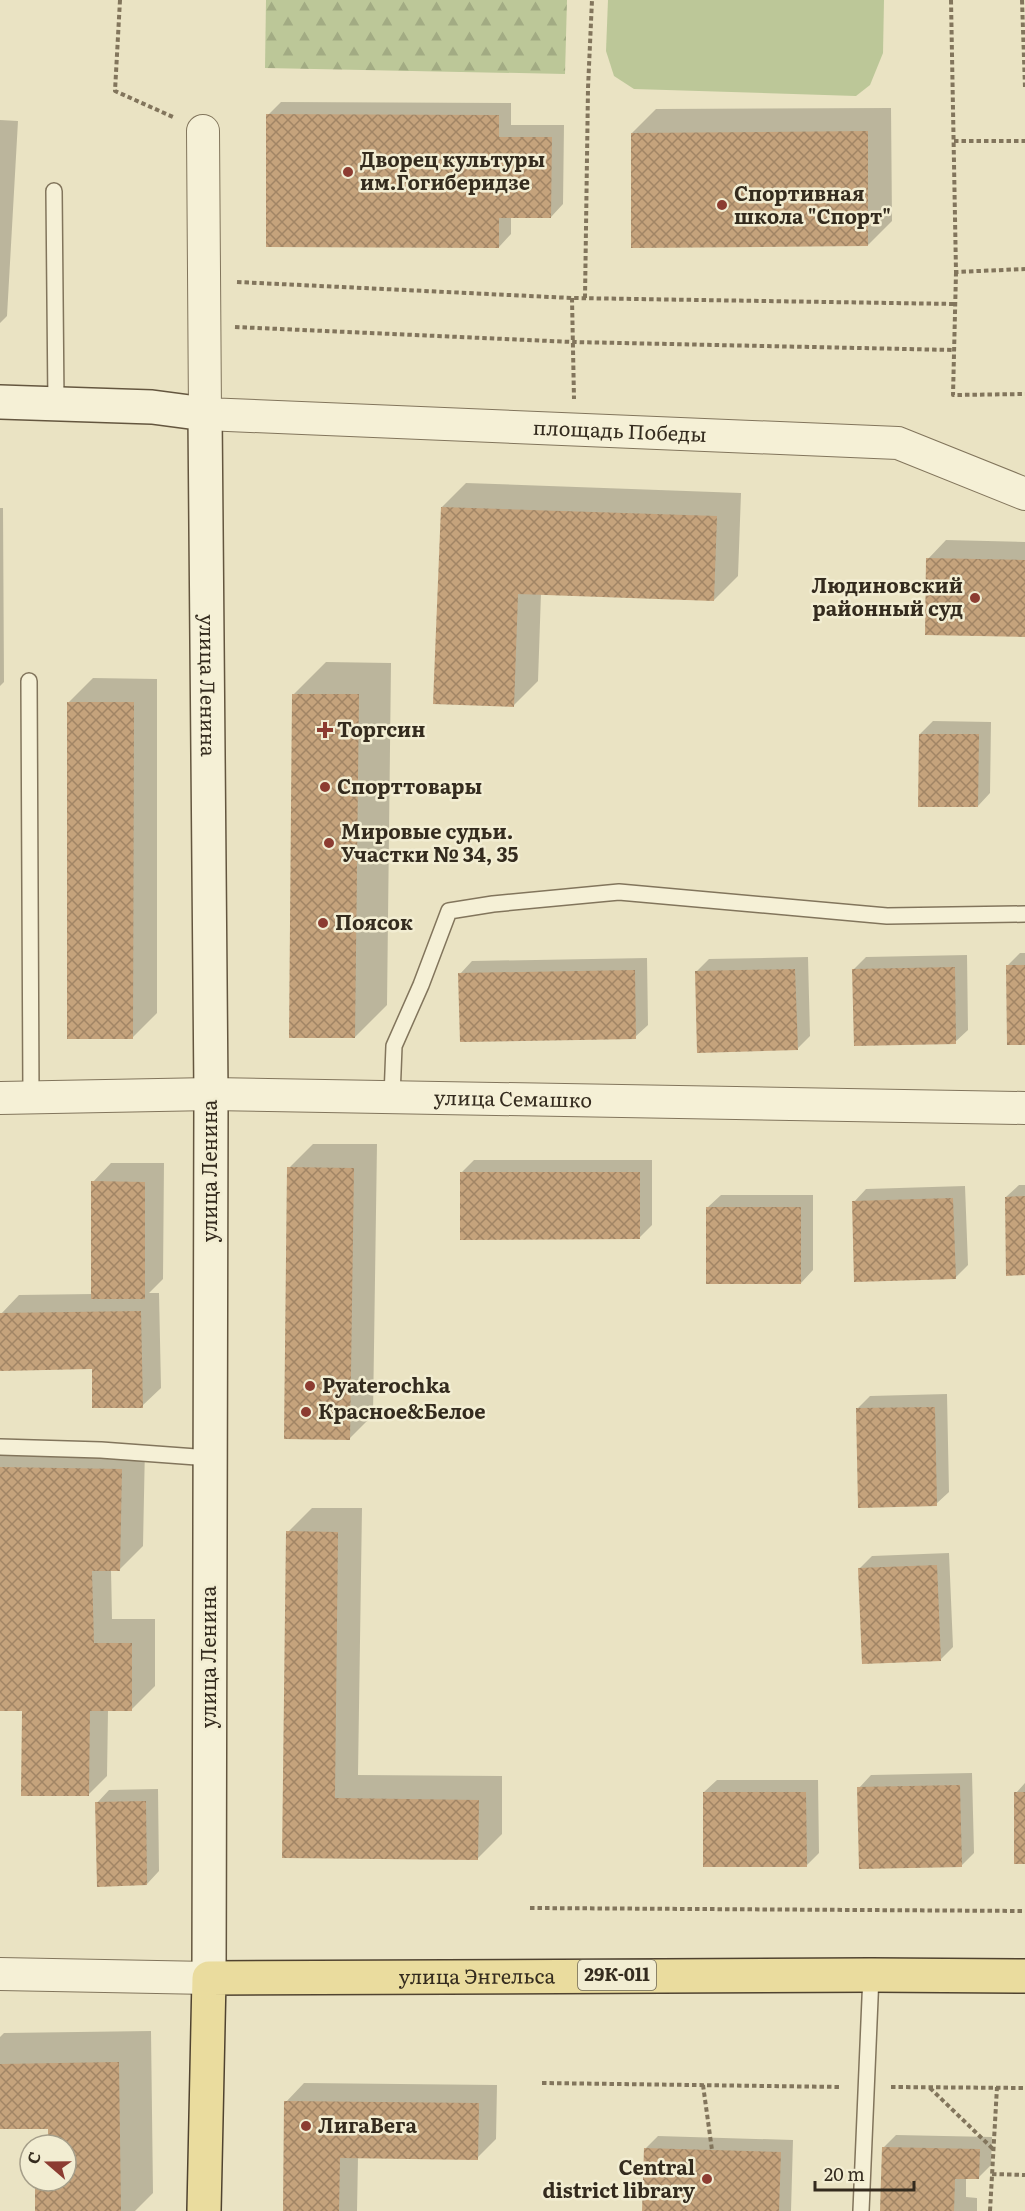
<svg xmlns="http://www.w3.org/2000/svg" width="1025" height="2211" font-family="Literata,serif">
<style>
.forest{fill:url(#forest-firs)}
.park{fill:#bcc798}
.shadow{fill:#0003}
.building{fill:url(#building-cross-hatch)}
.lines{fill:none;stroke-linecap:round;stroke-linejoin:round}
.lane-casing{stroke:#82755c;stroke-width:18}
.street-casing{stroke:#82755c;stroke-width:34}
.secondary-casing{stroke:#64563f;stroke-width:36}
.primary-casing{stroke:#504330;stroke-width:36}
.path{stroke:#82755c;stroke-width:4;stroke-dasharray:4.5 3;stroke-linecap:butt}
.lane{stroke:#f5f0d6;stroke-width:15}
.street{stroke:#f5f0d6;stroke-width:32}
.secondary{stroke:#f5f0d6;stroke-width:33}
.primary{stroke:#eadc9e;stroke-width:33}
.poi-dot{fill:#8c3c31;stroke:#f2edd2;stroke-width:2}
.labels{text-anchor:middle;stroke-width:5;stroke-linejoin:round;paint-order:stroke}
.shield{fill:#f2edd2;stroke:#6d6554;stroke-width:1.5}
.shield-label{font-size:18px;font-weight:bold;fill:#342b1e}
.poi-label{font-size:20px;font-weight:bold;fill:#342b1e;stroke:#f2edd2;text-anchor:start}
.street-label{font-size:20px;fill:#342b1e;stroke:#f2edd2}
</style>
<defs>
<pattern id="forest-firs" width="22" height="20" patternUnits="userSpaceOnUse" patternTransform="scale(1.5)"><rect width="22" height="20" fill="#bcc798"/><path d="M5 1l3.5 6h-7zM16 11l3.5 6h-7z" fill="#a2ab83"/></pattern>
<pattern id="building-cross-hatch" width="8" height="8" patternUnits="userSpaceOnUse" patternTransform="scale(1.5)"><rect width="8" height="8" fill="#c5a37c"/><path d="M0 0l8 8M0 8l8-8" fill="none" stroke="#a18565"/></pattern>
</defs>
<rect width="100%" height="100%" fill="#eae3c3"/>
<path class="forest" d="M266,0H567L565,74L265,68Z"/>
<path class="park" d="M608,0H884L883,53L870,85L856,96L634,89L614,76L606,51Z"/>
<path class="shadow" d="M281,102L511,103V125H564L563,204L551,217H511V234L499,247L268,115Z
M891,108L892,221L868,245L632,133L656,109Z
M0,120L18,121L7,316L0,323Z
M466,483L741,493L738,576L714,600L541,593L538,681L514,705L442,507Z
M0,508H3L4,682L0,686Z
M946,540L1025,542V636L928,559Z
M326,662L391,663L387,1005L355,1037L294,694Z
M93,678L157,679V1013L133,1037L69,702Z
M933,721L991,722L990,793L978,806L920,734Z
M1020,953H1025V1043L1007,966Z
M967,955L968,1030L955,1042L853,970L866,957Z
M808,957L810,1036L797,1049L696,972L709,959Z
M647,958L648,1025L635,1037L460,974L472,961Z
M313,1144H377L373,1415L349,1439L289,1168Z
M474,1160H652V1225L639,1238L461,1173Z
M111,1163H164L163,1279L149,1293H159L161,1388L142,1406L93,1368L1,1314L19,1295L92,1294L93,1182Z
M1019,1185H1025V1274L1006,1197Z
M965,1186L968,1265L955,1278L854,1202L866,1189Z
M721,1195H813V1270L801,1283L708,1207Z
M947,1394L949,1492L936,1504L857,1409L870,1396Z
M0,1443L145,1446L143,1546L119,1570H111L112,1619H155V1686L131,1710H108L107,1776L89,1794L26,1709H0Z
M312,1508H362L358,1775L502,1776V1834L478,1858L283,1856L288,1532Z
M949,1553L953,1647L941,1659L859,1569L872,1556Z
M972,1773L974,1853L962,1865L859,1788L871,1775Z
M717,1780H818L819,1853L806,1866L704,1792Z
M1025,1783V1863L1016,1793Z
M158,1789L159,1871L147,1884L97,1803L109,1790Z
M151,2031L153,2193L135,2211H37V2181H66V2145H50V2127L0,2128V2037L4,2033Z
M304,2083L497,2085L496,2139L477,2158L358,2157L357,2211H284L286,2102Z
M896,2135L992,2137L991,2165L978,2178H966V2197L977,2198V2211H881L883,2148Z
M658,2136L793,2140L791,2211H643L645,2149Z"/>
<path class="building" d="M266,114L499,115V137H552L551,218H499V248L266,247Z
M868,131V246L631,248V133Z
M441,507L717,516L714,601L518,594L514,707L433,704Z
M926,558L1025,560V637L925,635Z
M292,694H359L355,1038H289Z
M67,702H134L133,1039H67Z
M919,734H979L978,807H918Z
M1006,965H1025V1045H1007Z
M955,967L956,1044L854,1046L852,969Z
M795,969L798,1050L697,1053L695,971Z
M635,970L636,1039L460,1042L458,973Z
M287,1167L354,1168L350,1440L284,1439Z
M460,1172H640V1239L460,1240Z
M91,1181L145,1182V1299H91Z
M1025,1196V1275L1006,1276L1005,1197Z
M953,1198L956,1279L854,1282L852,1201Z
M706,1207H801V1284H706Z
M141,1311L143,1408H92V1369L0,1371V1313Z
M935,1407L937,1506L858,1508L856,1408Z
M0,1467L122,1469L120,1571H92L94,1643H132V1711H90L89,1796H21L22,1711H0Z
M286,1531L338,1532L335,1798L479,1800L478,1860L282,1858Z
M937,1565L941,1661L862,1664L858,1568Z
M960,1785L962,1867L859,1869L857,1787Z
M703,1792H806L807,1867H703Z
M1014,1792H1025V1864H1014Z
M146,1801L147,1885L97,1887L95,1802Z
M119,2062L121,2211H35V2181H66V2145H48V2129H0V2064Z
M284,2101L479,2103L478,2160L340,2158L339,2211H283Z
M882,2147L980,2149L979,2179H955L954,2211H880Z
M644,2148L781,2152L779,2211H642Z"/>
<g class="lines">
<g class="lane-casing">
<path id="lane" d="M54,191L56,404
M29,681L31,1097
M392,1097L394,1046L421,985L449,911L493,904L619,892L887,916L1025,914
M0,1447L101,1450L210,1458
M861,2211L871,1975"/>
</g>
<g class="street-casing">
<g id="street">
<path id="s1" d="M203,131L205,414L898,443L1025,494"/>
<path id="s2" d="M0,1098L211,1094L1025,1108"/>
<path d="M0,1974L209,1978"/>
</g>
</g>
<g class="secondary-casing">
<g id="secondary">
<path id="s3" d="M0,402L152,407L205,414L211,1094L209,1978"/>
</g>
</g>
<g class="primary-casing">
<g id="primary">
<path id="s4" d="M204,2211L209,1978L871,1975L1025,1976"/>
</g>
</g>
<path class="path" d="M120,0L115,91L173,117
M951,0L956,272L1025,269
M1022,0L1025,87
M954,141H1025
M956,272L953,395L1025,394
M237,282L572,298L956,304
M572,298L574,399
M585,298L588,88L592,0
M235,327L573,342L954,350
M530,1908L1025,1911
M542,2083L841,2087
M703,2085L712,2150
M891,2087L1025,2088
M930,2088L993,2149
M992,2174L1025,2175
M990,2211L997,2087"/>
<use href="#lane" class="lane"/>
<use href="#street" class="street"/>
<use href="#secondary" class="secondary"/>
<use href="#primary" class="primary"/>
</g>
<g class="poi-dot">
<circle cx="348" cy="172" r="6"/>
<circle cx="722" cy="205" r="6"/>
<circle cx="975" cy="598" r="6"/>
<path d="M322 721h6v6h6v6h-6v6h-6v-6h-6v-6h6z"/>
<circle cx="325" cy="787" r="6"/>
<circle cx="329" cy="843" r="6"/>
<circle cx="323" cy="923" r="6"/>
<circle cx="310" cy="1386" r="6"/>
<circle cx="306" cy="1412" r="6"/>
<circle cx="306" cy="2126" r="6"/>
<circle cx="707" cy="2179" r="6"/>
</g>
<g class="labels">
<rect class="shield" x="578" y="1960" width="78" height="30" rx="4.5"/>
<g class="shield-label">
<text x="617" y="1981">29К-011</text>
</g>
<g class="poi-label">
<text x="360" y="167">Дворец культуры<tspan x="360" dy="23">им.Гогиберидзе</tspan></text>
<text x="734" y="201">Спортивная<tspan x="734" dy="23">школа "Спорт"</tspan></text>
<text x="963" y="593" text-anchor="end">Людиновский<tspan x="963" dy="23">районный суд</tspan></text>
<text x="337" y="737">Торгсин</text>
<text x="337" y="794">Спорттовары</text>
<text x="341" y="839">Мировые судьи.<tspan x="341" dy="23">Участки № 34, 35</tspan></text>
<text x="335" y="930">Поясок</text>
<text x="322" y="1393">Pyaterochka</text>
<text x="318" y="1419">Красное&amp;Белое</text>
<text x="318" y="2133">ЛигаВега</text>
<text x="695" y="2175" text-anchor="end">Central<tspan x="695" dy="23">district library</tspan></text>
</g>
<g class="street-label">
<text dy="7" stroke="none"><textPath href="#s1" startOffset="698">площадь Победы</textPath></text>
<text dy="7" stroke="none"><textPath href="#s3" startOffset="477">улица Ленина</textPath></text>
<text dy="7" stroke="none"><textPath href="#s2" startOffset="513">улица Семашко</textPath></text>
<text transform="translate(210 1171) rotate(-90)" y="7">улица Ленина</text>
<text transform="translate(209 1657) rotate(-90)" y="7">улица Ленина</text>
<text dy="7" stroke="none"><textPath href="#s4" startOffset="501">улица Энгельса</textPath></text>
</g>
</g>
<g transform="translate(48 2163) rotate(290)"><circle r="28" fill="#f2edd2" stroke="#a69f8a" stroke-width="1.5"/>
<path d="M0-4.5L10 22L0 15L-10 22Z" fill="#8c3c31"/>
<text y="-9" font-size="16" font-weight="bold" text-anchor="middle" fill="#342b1e">С</text>
</g>
<path d="M815 2181v9h99v-9" fill="none" stroke="#342b1e" stroke-width="3"/>
<text x="824" y="2181" font-size="18" fill="#342b1e" stroke="#f2edd2" stroke-width="4.5" paint-order="stroke">20 m</text>
</svg>
